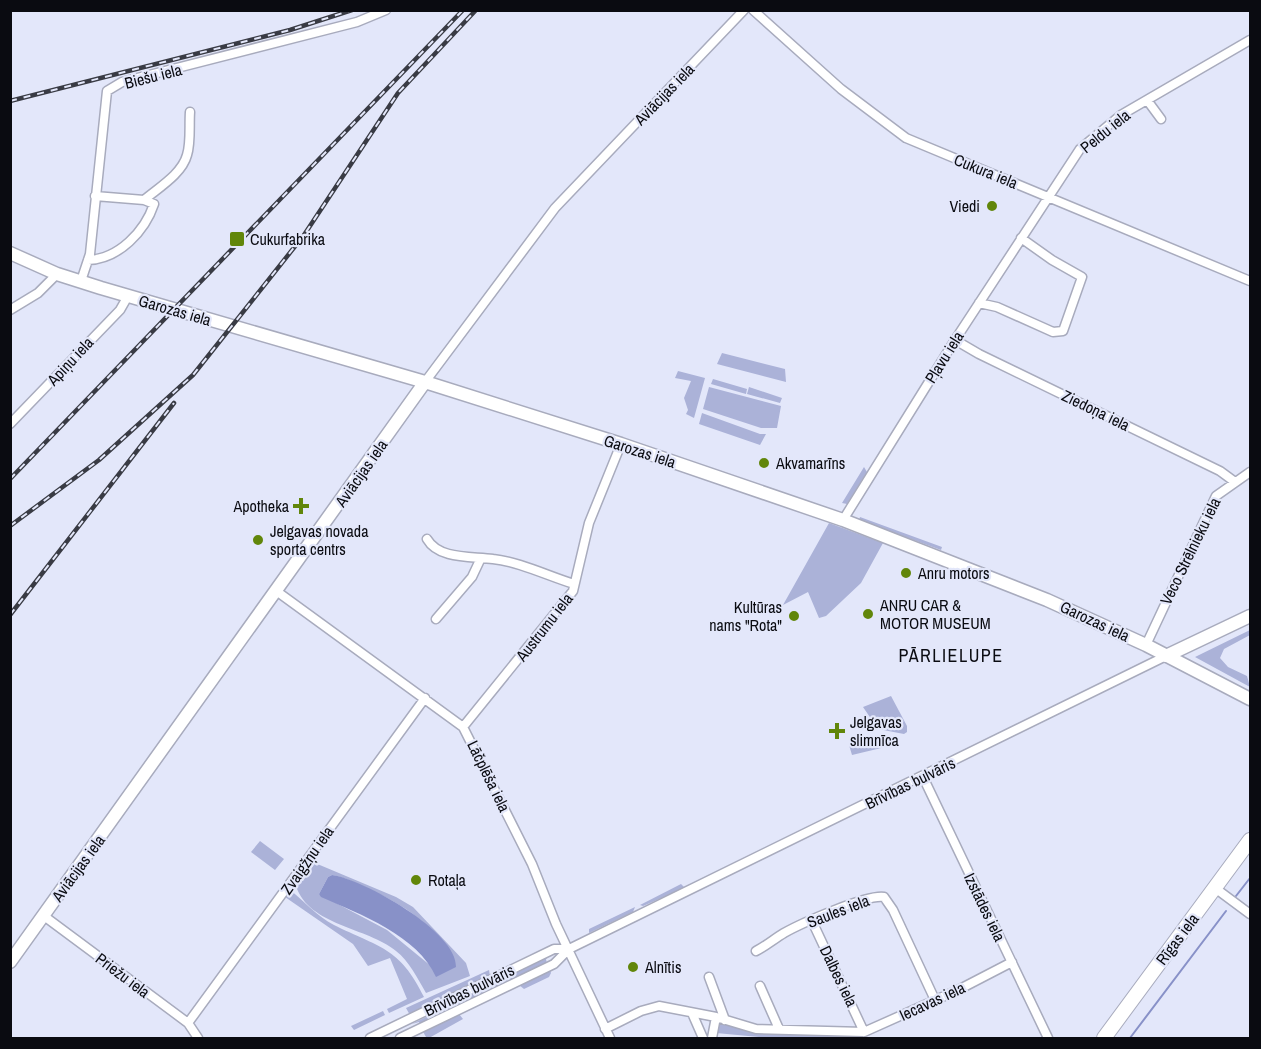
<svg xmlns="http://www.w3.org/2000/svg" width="1261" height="1049" font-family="'Archivo Narrow',sans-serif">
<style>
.green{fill:#abb2d8;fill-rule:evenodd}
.water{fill:#8891c8}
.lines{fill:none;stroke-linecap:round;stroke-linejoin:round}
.stream{stroke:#8891c8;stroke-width:2}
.minor-casing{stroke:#a8abbd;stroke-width:11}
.secondary-casing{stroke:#a8abbd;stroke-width:15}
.primary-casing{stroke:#a8abbd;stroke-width:16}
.minor{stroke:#fff;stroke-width:8}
.secondary{stroke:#fff;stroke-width:12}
.primary{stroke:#fff;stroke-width:14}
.rail-casing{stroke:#393b44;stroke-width:4.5}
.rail{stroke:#e3e7fa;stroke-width:2;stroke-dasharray:7;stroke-linecap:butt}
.poi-dot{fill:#61860a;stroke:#e3e7fa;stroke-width:2}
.labels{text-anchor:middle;stroke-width:4.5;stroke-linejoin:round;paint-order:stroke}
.street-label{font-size:16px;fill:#0a0b11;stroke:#e3e7fa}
.poi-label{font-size:16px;fill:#0a0b11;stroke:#e3e7fa;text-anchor:start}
.neighbourhood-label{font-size:18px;letter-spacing:1.5px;fill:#0a0b11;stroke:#e3e7fa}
</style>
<rect width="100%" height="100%" fill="#e3e7fa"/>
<path class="green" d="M722,353L785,369L786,382L717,364Z
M678,371L705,378L694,418L686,414L688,410L684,398L691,381L675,378Z
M713,379L747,389L746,394L711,384Z
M709,387L781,406L777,428H761L703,409Z
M749,387L782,398L780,403L747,394Z
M702,413L760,434H766L760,445L699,424Z
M864,467L867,472L847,504L842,503Z
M860,517L942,547L941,550L859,520Z
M829,523L883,543L861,583L826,616L819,618L808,592L783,605Z
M1250,630V635L1224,649L1220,658L1228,667L1247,676L1250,687L1195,657Z
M891,696L907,726V732L904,734L878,729L863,707Z
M867,739L887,740L898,744L852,755L849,745Z
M260,841L284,859L275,870L251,852Z
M315,863L396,897L413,907L466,963L470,976L426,993C418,979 409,961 396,951C367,927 309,926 296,886L298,881H303ZM332,875C345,877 355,883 367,888C404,905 435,925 455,961L431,966L387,930L319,894L328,877Z
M681,884L685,888L643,906L640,905Z
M290,890C305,902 317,916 334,925C378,947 400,947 424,997L389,1013L387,1009L407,999L390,958L368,966L353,944L285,897Z
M635,907L633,912L589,933V929Z
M551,954L546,959L547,964L420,1025L419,1022L412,1024Z
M489,970L490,976L411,1017L406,1008Z
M550,970L551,973L549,977L524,989L519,985Z
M383,1011L385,1015L354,1030L351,1026Z
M459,1014L463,1019L429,1038L426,1037L422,1030Z
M720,1023L861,1036L863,1038L759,1037L716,1033Z"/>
<path class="water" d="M332,875C363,879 458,932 456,967L436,977C418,936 360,914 321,897L319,894L328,877Z"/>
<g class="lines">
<path class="stream" d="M1236,896L1250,878
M1130,1038L1226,911"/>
<g class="minor-casing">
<path id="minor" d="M753,10L841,89L906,138L1250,281
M1147,100L1161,119
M95,196L144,200C158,188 182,174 187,155C191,143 189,125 190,112
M88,260C119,259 145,231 154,204L144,200
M81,281L90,254L107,91L122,82L357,22L386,10
M979,303L997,307L1053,332L1063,331L1082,277L1052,260L1021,238
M10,310L38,293L57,274
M955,340L979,354L1220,471L1235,482
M425,382L555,208L744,10
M10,424L120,310L128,296
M843,520L955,340L1080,149L1121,115L1250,40
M427,539C439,560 473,556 493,559C520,562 548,576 574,584
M275,590L463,727L532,864L556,924L610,1038
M436,619L472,577L480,560
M1146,645L1216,496L1250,472
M463,727L573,591L589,523L621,444
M923,777L1048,1038
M1215,888L1250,914
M44,916L188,1023L198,1038
M812,921L864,1032
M756,951C766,946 774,939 784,933C800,924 867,894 884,897L893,910L935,1000
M709,977L725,1020
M760,986L779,1029
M692,1013L703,1038
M188,1023L425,698
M605,1029L641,1011L659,1006L716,1017L756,1029L864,1032L958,990L1012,962
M370,1038L554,949H569
M400,1038L554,964L569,949L1166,656
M712,1038L716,1017"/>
</g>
<g class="secondary-casing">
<path id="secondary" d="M10,253L57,274L101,288L425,382L621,444L843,520L1047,600L1146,645L1250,699
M1166,656L1250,616
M10,962L425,382"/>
</g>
<g class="primary-casing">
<path id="primary" d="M1104,1038L1250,840"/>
</g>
<use href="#minor" class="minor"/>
<use href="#secondary" class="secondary"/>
<use href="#primary" class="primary"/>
<g class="rail-casing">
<path id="rail" d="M10,101L290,30L352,10
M10,479L463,10
M10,526L99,460L193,375L304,235L398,93L476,10
M10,615L174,403"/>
</g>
<use href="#rail" class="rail"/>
</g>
<g class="poi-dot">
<circle cx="992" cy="206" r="6"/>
<rect x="229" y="231" width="16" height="16" rx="3"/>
<circle cx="764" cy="463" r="6"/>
<path d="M298 497h6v6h6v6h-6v6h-6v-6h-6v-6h6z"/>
<circle cx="258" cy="540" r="6"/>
<circle cx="906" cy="573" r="6"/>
<circle cx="868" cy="614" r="6"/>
<circle cx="794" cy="616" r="6"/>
<path d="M834 722h6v6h6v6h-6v6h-6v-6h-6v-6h6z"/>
<circle cx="416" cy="880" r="6"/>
<circle cx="633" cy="967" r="6"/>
</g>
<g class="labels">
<g class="street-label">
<text transform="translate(153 76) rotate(-14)" y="6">Biešu iela</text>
<text transform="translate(664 94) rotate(-46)" y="6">Aviācijas iela</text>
<text transform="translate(1105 131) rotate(-39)" y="6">Peldu iela</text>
<text transform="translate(986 171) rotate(22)" y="6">Cukura iela</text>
<text transform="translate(175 310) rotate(16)" y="6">Garozas iela</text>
<text transform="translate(944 357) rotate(-58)" y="6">Pļavu iela</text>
<text transform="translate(70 361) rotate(-47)" y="6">Apiņu iela</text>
<text transform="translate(1096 410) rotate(26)" y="6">Ziedoņa iela</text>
<text transform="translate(640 451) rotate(18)" y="6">Garozas iela</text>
<text transform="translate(361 473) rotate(-55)" y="6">Aviācijas iela</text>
<text transform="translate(1190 551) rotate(-64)" y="6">Veco Strēlnieku iela</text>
<text transform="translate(1095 621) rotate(25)" y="6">Garozas iela</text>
<text transform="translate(544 627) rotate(-52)" y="6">Austrumu iela</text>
<text transform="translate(489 776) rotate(64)" y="6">Lāčplēša iela</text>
<text transform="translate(910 783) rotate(-26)" y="6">Brīvības bulvāris</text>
<text transform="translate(307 860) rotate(-55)" y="6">Zvaigžņu iela</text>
<text transform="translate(78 868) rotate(-54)" y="6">Aviācijas iela</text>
<text transform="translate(985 907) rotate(64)" y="6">Izstādes iela</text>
<text transform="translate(838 911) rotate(-21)" y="6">Saules iela</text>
<text transform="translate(1177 939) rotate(-53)" y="6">Rīgas iela</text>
<text transform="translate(123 975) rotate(37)" y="6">Priežu iela</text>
<text transform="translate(839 976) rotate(64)" y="6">Dalbes iela</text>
<text transform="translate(469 990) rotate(-26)" y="6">Brīvības bulvāris</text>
<text transform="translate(932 1001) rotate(-25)" y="6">Iecavas iela</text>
</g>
<g class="poi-label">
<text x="980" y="212" text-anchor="end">Viedi</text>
<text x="250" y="245">Cukurfabrika</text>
<text x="776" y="469">Akvamarīns</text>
<text x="289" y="512" text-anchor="end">Apotheka</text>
<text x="270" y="537">Jelgavas novada<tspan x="270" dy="18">sporta centrs</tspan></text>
<text x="918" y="579">Anru motors</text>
<text x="880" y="611">ANRU CAR &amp;<tspan x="880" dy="18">MOTOR MUSEUM</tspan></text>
<text x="782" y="613" text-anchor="end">Kultūras<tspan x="782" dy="18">nams "Rota"</tspan></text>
<text x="850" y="728">Jelgavas<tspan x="850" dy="18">slimnīca</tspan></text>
<text x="428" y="886">Rotaļa</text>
<text x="645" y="973">Alnītis</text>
</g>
<g class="neighbourhood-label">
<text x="951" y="662">PĀRLIELUPE</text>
</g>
</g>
<rect width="1261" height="1049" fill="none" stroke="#0a0b11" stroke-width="24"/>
</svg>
